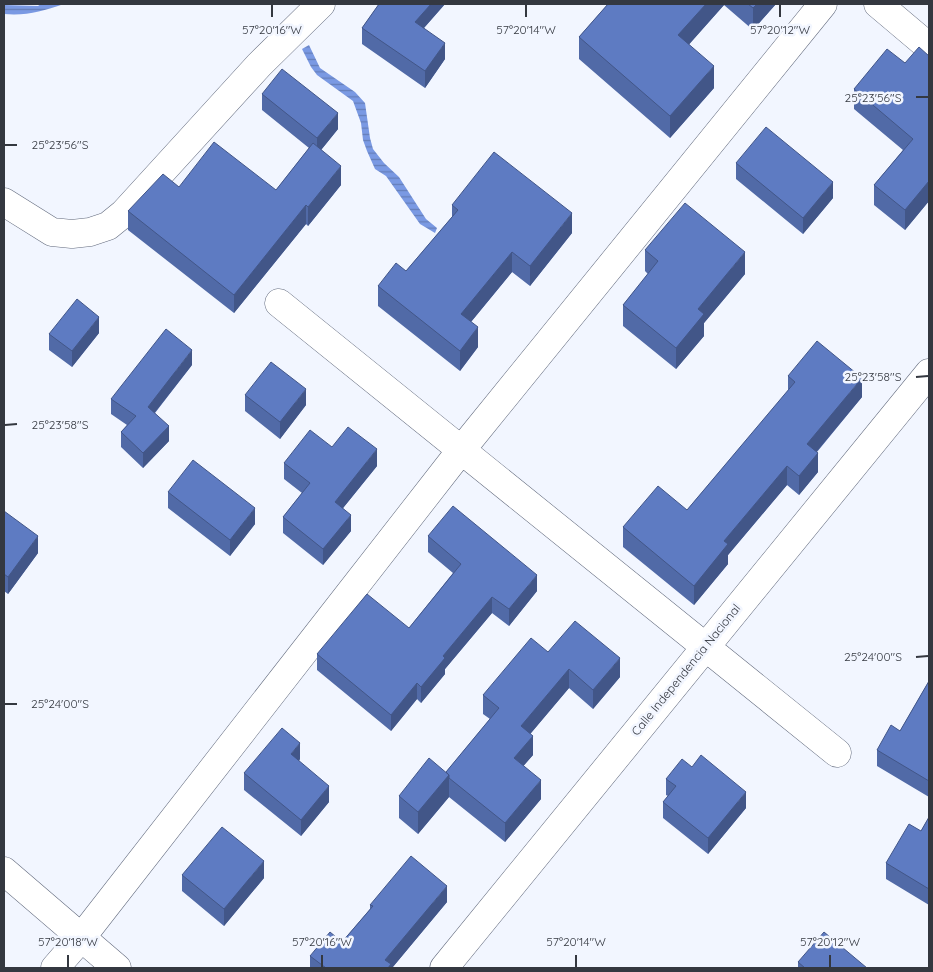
<svg xmlns="http://www.w3.org/2000/svg" width="933" height="972" font-family="Quicksand,sans-serif">
<style>
.water{fill:url(#water-rules)}
.lines{fill:none;stroke-linecap:round;stroke-linejoin:round}
.minor-casing{stroke:#626a7d;stroke-width:29}
.minor{stroke:#fff;stroke-width:28}
.wall{fill:#516aa7}
.shaded-wall{fill:#425688}
.building{fill:#5e7bc2;stroke:#425688}
.ticks{fill:none;stroke:#343840;stroke-width:2}
.labels{text-anchor:middle;stroke-width:5;stroke-linejoin:round;paint-order:stroke}
.street-label{font-size:12px;fill:#343840;stroke:#f2f6ff}
.ticks-label{font-size:12px;text-anchor:middle;fill:#343840;stroke:#f2f6ff;stroke-width:5;stroke-linejoin:round;paint-order:stroke}
</style>
<defs>
<pattern id="water-rules" width="6" height="5" patternUnits="userSpaceOnUse" patternTransform="scale(1.25)"><rect width="6" height="5" fill="#7a99e3"/><path d="M0 2.5h6" fill="none" stroke="#657eb9"/></pattern>
</defs>
<rect width="100%" height="100%" fill="#f2f6ff"/>
<path class="water" d="M41,4H64C42,11 27,16 4,14V5L38,6Z
M309,45L320,68L355,92L365,103L370,138L373,149L384,163L399,177L426,219L437,228L435,233L420,224L386,176L375,169L367,151L363,140L361,123L353,101L317,75L311,67L302,49Z"/>
<g class="lines">
<g class="minor-casing">
<path id="minor" d="M878,4L929,47
M4,202L52,232L72,234L90,232L108,226L124,213L259,65L321,4
M279,303L837,753
M4,871L117,968
M55,968L81,938L462,449L823,4
M444,968L929,373"/>
</g>
<use href="#minor" class="minor"/>
</g>
<path class="wall" d="M379,4H445L424,28L445,59L425,88L362,44V28Z
M608,4H776L753,30L724,5L689,44L714,88L670,138L579,59V37Z
M929,56V201L905,230L874,205V185L903,150L854,109V89L905,63Z
M262,94L338,129L321,150L341,185L308,226L306,224L234,313L128,230V211L179,187L276,190L309,148L262,110Z
M736,163L833,198L803,234L736,179Z
M452,205L572,233L530,286L512,272L471,322L478,347L460,371L378,306V286L406,271L452,217Z
M645,250L745,274L704,323V336L676,369L623,326V305L648,274L645,271Z
M99,333L72,367L49,350V334Z
M192,365L155,413L169,441L143,468L121,447V432L127,425L111,414V399Z
M788,376L862,397L817,452L818,472L799,495L787,485L728,555V564L694,605L623,547V527L687,510L788,391Z
M245,395L306,405L280,439L245,411Z
M332,447L377,466L343,508L351,531L323,565L283,533V517L302,493L284,479V463Z
M168,492L255,524L230,556L168,508Z
M4,512L38,553L8,594L4,591Z
M428,536L537,591L509,626L492,613L445,669V674L421,703L417,699L391,731L317,670V654L409,628L453,573L428,552Z
M548,652L620,677L593,709L569,688L530,734L533,755L523,766L541,799L505,842L449,797L418,834L399,818V796L446,772L490,719L483,714V695Z
M929,681V797L877,766V750L900,731Z
M300,759L299,761L329,802L301,836L244,790V773Z
M692,767L746,808L708,854L663,818V802L668,796L666,795V779Z
M929,817V905L886,879V863L921,831Z
M182,875L264,878L224,926L182,891Z
M447,902L392,968H310V956L342,942L370,909V905Z
M798,962L867,968H798Z"/>
<path class="shaded-wall" d="M431,4H445L415,38V22Z
M706,4H724V5L678,57V35Z
M757,4H776L753,30V8Z
M445,43V59L425,88V71Z
M714,66V88L670,138V116Z
M338,113V129L317,155V138Z
M341,166V185L308,226V207Z
M929,181V201L905,230V210Z
M833,182V198L803,234V218Z
M306,205V224L234,313V295Z
M572,213V233L530,286V266Z
M512,252V272L461,334V314Z
M745,252V274L704,323V336L676,369V348L698,309Z
M99,317V333L72,367V351Z
M478,327V347L460,371V351Z
M192,350V365L148,421V407Z
M862,378V397L807,463V444Z
M306,389V405L280,439V422Z
M169,426V441L143,468V453Z
M377,449V466L335,518V502Z
M818,453V472L799,495V476Z
M787,466V485L728,555V564L694,605V586L724,541Z
M255,508V524L230,556V540Z
M351,515V531L323,565V549Z
M38,536V553L8,594V577Z
M537,575V591L509,626V609Z
M492,597V613L445,669V674L421,703V687L443,656Z
M620,658V677L593,709V690Z
M569,669V688L521,745V726Z
M417,683V699L391,731V715Z
M533,736V755L514,777V758Z
M300,743V759L291,771V754Z
M449,775V797L418,834V812Z
M541,780V799L505,842V823Z
M329,786V802L301,836V820Z
M746,792V808L708,854V838Z
M264,861V878L224,926V909Z
M447,886V902L392,968H385V960Z"/>
<path class="building" d="M379,4H431L415,22L445,43L425,71L362,28Z
M608,4H706L678,35L714,66L670,116L579,37Z
M748,4H757L753,8Z
M919,47L929,56V181L905,210L874,185L913,139L854,89L887,49L905,63Z
M282,69L338,113L317,138L262,94Z
M766,127L833,182L803,218L736,163Z
M214,142L276,190L313,143L341,166L308,207L306,205L234,295L128,211L163,174L179,187Z
M494,152L572,213L530,266L512,252L461,314L478,327L460,351L378,286L396,263L406,271L458,210L452,205Z
M685,203L745,252L698,309L704,314L676,348L623,305L658,261L645,250Z
M77,299L99,317L72,351L49,334Z
M166,329L192,350L148,407L169,426L143,453L121,432L136,416L111,399Z
M817,341L862,378L807,444L818,453L799,476L787,466L724,541L728,544L694,586L623,527L658,486L687,510L795,382L788,376Z
M271,362L306,389L280,422L245,395Z
M348,427L377,449L335,502L351,515L323,549L283,517L310,483L284,463L310,430L332,447Z
M193,460L255,508L230,540L168,492Z
M453,506L537,575L509,609L492,597L443,656L445,658L421,687L417,683L391,715L317,654L367,594L409,628L461,564L428,536Z
M4,511L38,536L8,577L4,574Z
M575,621L620,658L593,690L569,669L521,726L533,736L514,758L541,780L505,823L449,778V775L446,772L499,708L483,695L531,638L548,652Z
M929,681V781L877,750L891,725L900,731Z
M282,728L300,743L291,754L329,786L301,820L244,773Z
M701,755L746,792L708,838L663,802L676,786L666,779L682,759L692,767Z
M429,758L449,775L418,812L399,796Z
M929,817V889L886,863L909,824L921,831Z
M222,827L264,861L224,909L182,875Z
M411,856L447,886L385,960L391,964L388,968H326L310,956L330,932L342,942L373,906L370,905Z
M824,932L867,968H805L798,962Z"/>
<path class="ticks" d="M272,5V17M526,5V17M780,5V17M916,97H928M5,145H17M916,377L928,376M5,425L17,424M916,657L928,656M5,704H17M68,955V967M322,955V967M576,955V967M830,955V967"/>
<g class="labels">
<g class="street-label">
<text transform="translate(686 670) rotate(-51)" y="4">Calle Independencia Nacional</text>
</g>
</g>
<g class="ticks-label">
<text x="272" y="34">57°20'16"W</text>
<text x="526" y="34">57°20'14"W</text>
<text x="780" y="34">57°20'12"W</text>
<text x="873" y="102">25°23'56"S</text>
<text x="60" y="149">25°23'56"S</text>
<text x="873" y="381">25°23'58"S</text>
<text x="60" y="429">25°23'58"S</text>
<text x="873" y="661">25°24'00"S</text>
<text x="60" y="708">25°24'00"S</text>
<text x="68" y="946">57°20'18"W</text>
<text x="322" y="946">57°20'16"W</text>
<text x="576" y="946">57°20'14"W</text>
<text x="830" y="946">57°20'12"W</text>
</g>
<rect width="933" height="972" fill="none" stroke="#343840" stroke-width="10"/>
</svg>
